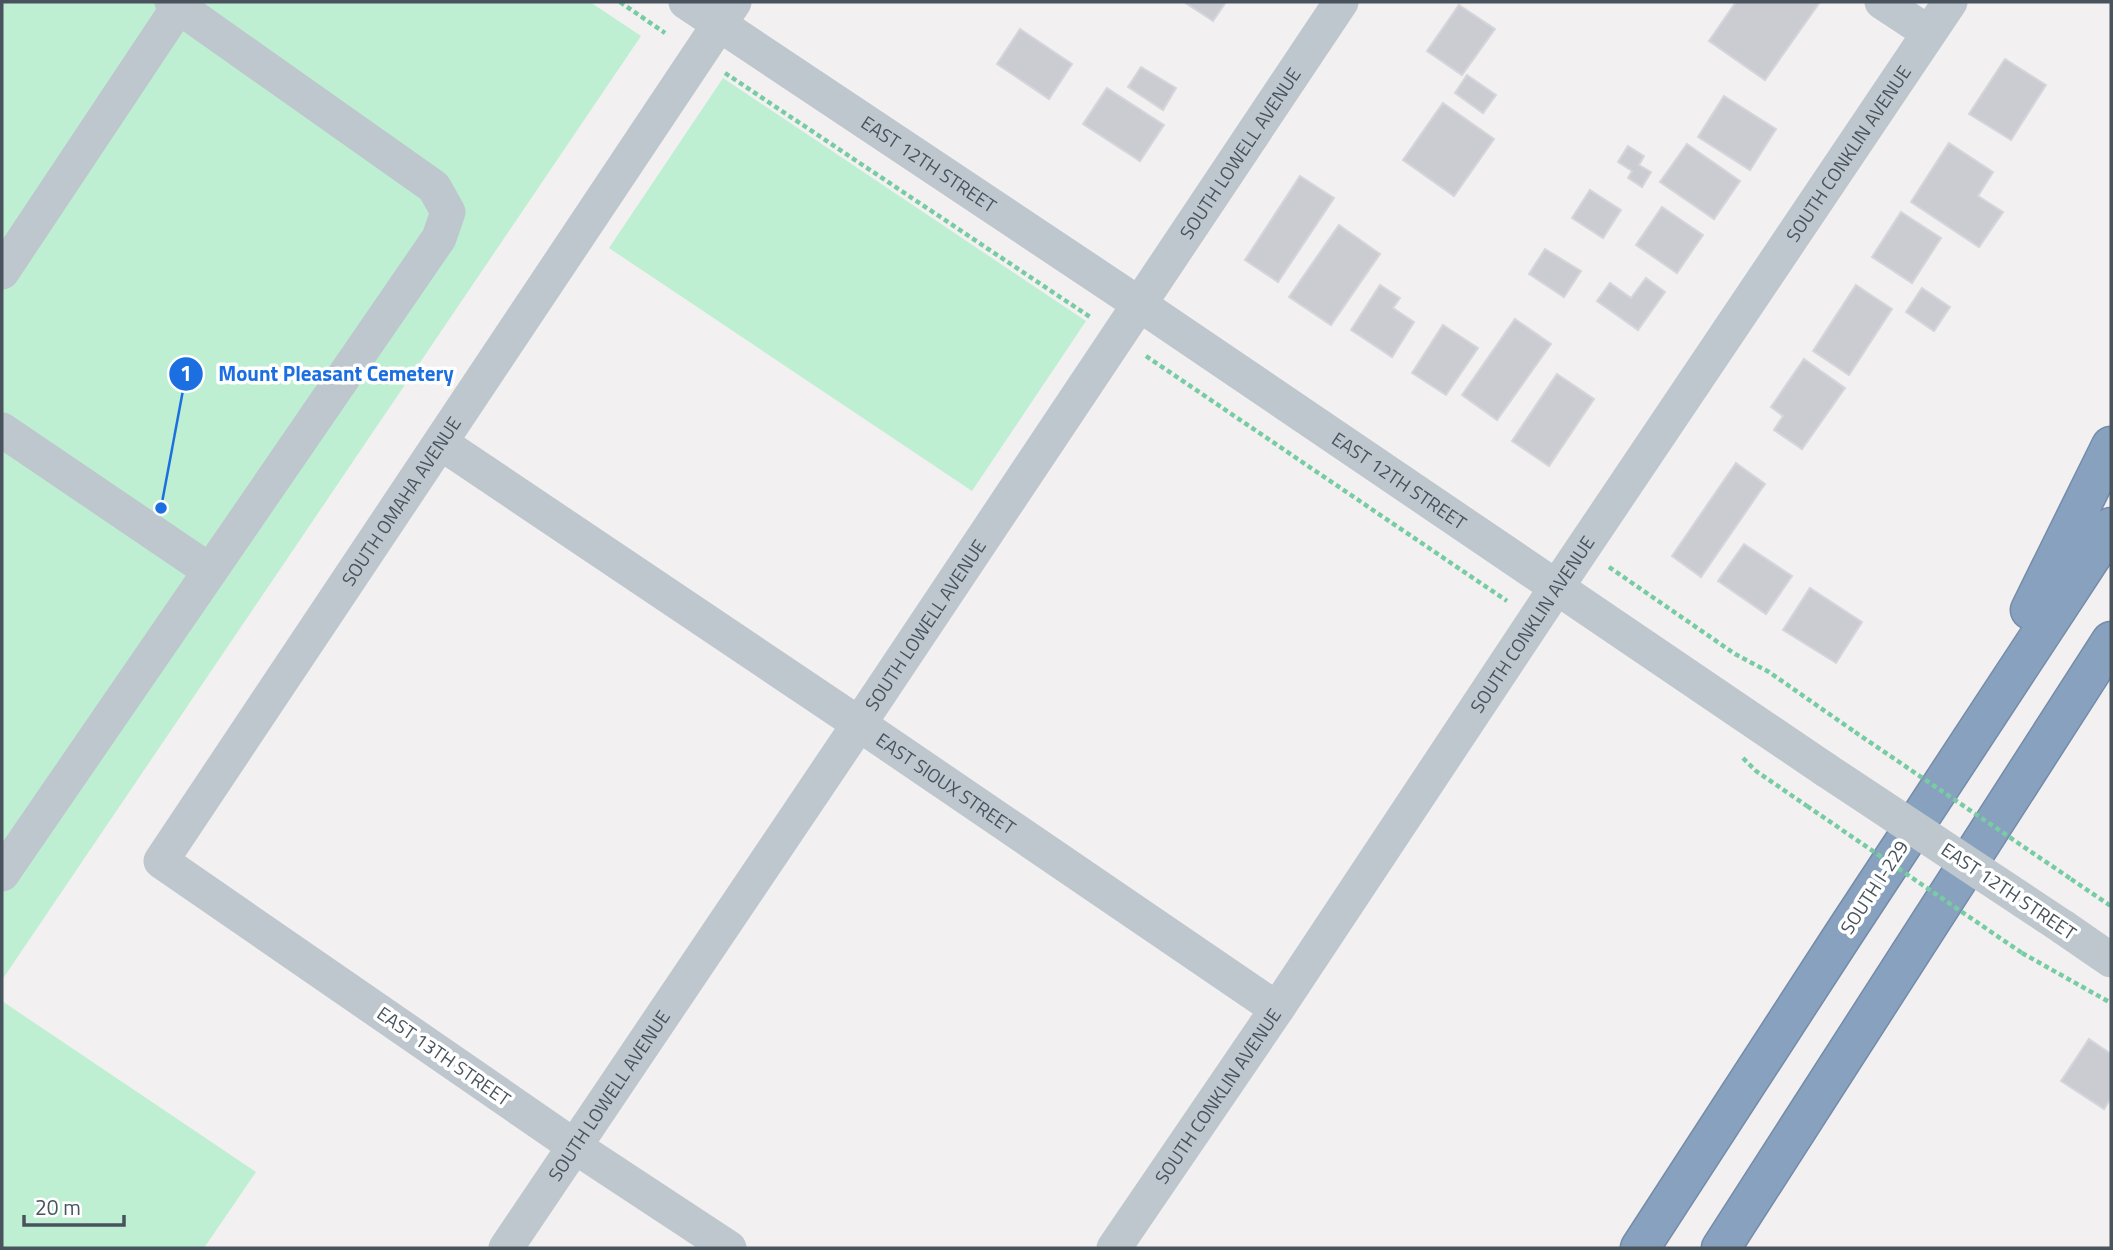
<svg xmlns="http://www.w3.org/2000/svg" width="2113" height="1250" font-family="'Titillium Web',sans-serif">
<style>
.green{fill:#bfefd2}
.building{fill:#caccd2;stroke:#d4d6db;stroke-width:2}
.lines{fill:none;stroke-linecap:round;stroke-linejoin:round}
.highway-casing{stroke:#748ca9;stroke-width:41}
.path{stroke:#78cca4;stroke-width:4.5;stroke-dasharray:5 3.5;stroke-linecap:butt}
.minor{stroke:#bec7ce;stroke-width:35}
.highway{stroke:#88a1be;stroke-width:38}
.path-bridge{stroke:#78cca4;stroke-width:4.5;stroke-dasharray:5 3.5;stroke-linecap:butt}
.minor-bridge{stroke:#bec7ce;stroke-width:35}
.labels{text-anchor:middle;stroke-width:7;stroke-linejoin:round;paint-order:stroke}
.street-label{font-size:19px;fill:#48535d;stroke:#fff}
.leader{fill:none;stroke:#1c6fe0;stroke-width:2.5}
.callout-dot{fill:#1c6fe0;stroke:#fff;stroke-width:2.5}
.mark-label{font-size:21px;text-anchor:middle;font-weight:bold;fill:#fff}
.callout-label{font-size:21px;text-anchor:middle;font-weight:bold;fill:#1c6fe0;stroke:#fff;stroke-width:7;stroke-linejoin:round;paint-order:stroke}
</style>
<rect width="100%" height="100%" fill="#f2f0f0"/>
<path class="green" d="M2,2H590L641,36L2,980Z
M723,78L1086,321L972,491L609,248Z
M2,1001L256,1172L204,1248H2Z"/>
<path class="building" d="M1184,2H1226L1213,21Z
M1736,2H1820L1765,80L1709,41Z
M1459,5L1495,29L1462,75L1427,51Z
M1020,29L1072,64L1049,99L997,64Z
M2005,59L2046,85L2011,140L1969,114Z
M1141,67L1176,88L1163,110L1128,87Z
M1467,75L1496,95L1483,113L1455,93Z
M1107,88L1164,125L1140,161L1083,124Z
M1724,96L1776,129L1750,170L1698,137Z
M1443,103L1494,139L1454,196L1403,160Z
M1949,143L1993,172L1978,196L2003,212L1979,247L1911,202Z
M1687,144L1740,181L1714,219L1660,182Z
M1628,146L1644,156L1639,165L1651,172L1642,187L1628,178L1632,171L1618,162Z
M1300,176L1334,198L1278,282L1245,260Z
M1590,190L1621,210L1603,238L1572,218Z
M1662,207L1703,235L1677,273L1636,245Z
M1901,212L1941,238L1912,283L1872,257Z
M1339,225L1380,254L1331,325L1289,297Z
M1545,249L1581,271L1564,297L1529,274Z
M1646,278L1665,292L1638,330L1597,301L1610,283L1631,298Z
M1380,285L1400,298L1393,308L1414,322L1392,357L1351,330Z
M1856,285L1892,309L1849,375L1813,351Z
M1922,288L1950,307L1934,331L1906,312Z
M1515,319L1551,344L1497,420L1462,395Z
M1443,325L1478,348L1446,395L1412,373Z
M1804,359L1845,388L1802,449L1774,430L1783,416L1771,407Z
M1557,374L1594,399L1549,466L1512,441Z
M1736,463L1765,484L1701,577L1672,556Z
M1744,544L1792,576L1766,614L1718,581Z
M1810,588L1862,622L1836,663L1783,630Z
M2089,1039L2111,1054V1098L2104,1109L2061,1081Z"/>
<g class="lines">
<g class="highway-casing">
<path id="highway" d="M2030,610L2111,446
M1640,1248L1843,935L2111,527
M1721,1248L2111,641"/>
</g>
<path class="path" d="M620,2L665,33
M725,73L1090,317
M1146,356L1507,601
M1609,567L1735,654L1769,672L1855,732
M1743,758L1756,771L1807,806
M2071,879L2111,906
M2022,953L2111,1003"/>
<g class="minor">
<path id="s1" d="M686,2L1139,304L1826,770"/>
<path d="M1882,2L1929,33"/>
<path d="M2,272L179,6"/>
<path d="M2,430L210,571"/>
<path id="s2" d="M441,443L859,724L1277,1009"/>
<path d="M2,874L439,238L448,212L434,187L172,2"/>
<path d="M2063,927L2111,960"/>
<path id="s3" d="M506,1248L859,724L1341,2"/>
<path id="s4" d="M729,1248L574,1146L161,861L734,2"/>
<path id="s5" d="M1114,1248L1277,1009L1556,588L1950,2"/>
</g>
<use href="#highway" class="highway"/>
<path class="path-bridge" d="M1855,732L2071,879
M1807,806L2022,953"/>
<path class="minor-bridge" d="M1826,770L2063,927"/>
</g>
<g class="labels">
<g class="street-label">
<text dy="7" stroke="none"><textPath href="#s3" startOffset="1318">SOUTH LOWELL AVENUE</textPath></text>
<text dy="7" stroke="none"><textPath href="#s5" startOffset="1318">SOUTH CONKLIN AVENUE</textPath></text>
<text dy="7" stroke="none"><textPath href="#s1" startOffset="292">EAST 12TH STREET</textPath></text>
<text dy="7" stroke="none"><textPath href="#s1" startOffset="859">EAST 12TH STREET</textPath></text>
<text dy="7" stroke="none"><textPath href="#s4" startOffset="1120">SOUTH OMAHA AVENUE</textPath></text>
<text dy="7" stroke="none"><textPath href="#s5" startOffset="751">SOUTH CONKLIN AVENUE</textPath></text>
<text dy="7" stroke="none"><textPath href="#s3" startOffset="751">SOUTH LOWELL AVENUE</textPath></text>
<text dy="7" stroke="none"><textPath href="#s2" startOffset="609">EAST SIOUX STREET</textPath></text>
<text transform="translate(1874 887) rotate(-57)" y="7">SOUTH I-229</text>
<text transform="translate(2009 891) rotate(34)" y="7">EAST 12TH STREET</text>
<text transform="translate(444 1056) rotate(35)" y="7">EAST 13TH STREET</text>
<text dy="7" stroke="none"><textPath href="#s3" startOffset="184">SOUTH LOWELL AVENUE</textPath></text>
<text dy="7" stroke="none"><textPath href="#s5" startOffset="184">SOUTH CONKLIN AVENUE</textPath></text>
</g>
</g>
<path class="leader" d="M161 508L186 374"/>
<g class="callout-dot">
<circle cx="161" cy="508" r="7"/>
<circle cx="186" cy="374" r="18"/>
</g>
<g class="mark-label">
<text x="186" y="381">1</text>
</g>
<g class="callout-label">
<text x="336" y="381">Mount Pleasant Cemetery</text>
</g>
<rect width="2113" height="1250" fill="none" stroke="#48535d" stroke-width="7"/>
<path d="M24 1215v10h100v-10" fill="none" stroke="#48535d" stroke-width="3.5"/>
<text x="35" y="1215" font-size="21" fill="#48535d" stroke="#ffffff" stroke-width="5" paint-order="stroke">20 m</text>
</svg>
